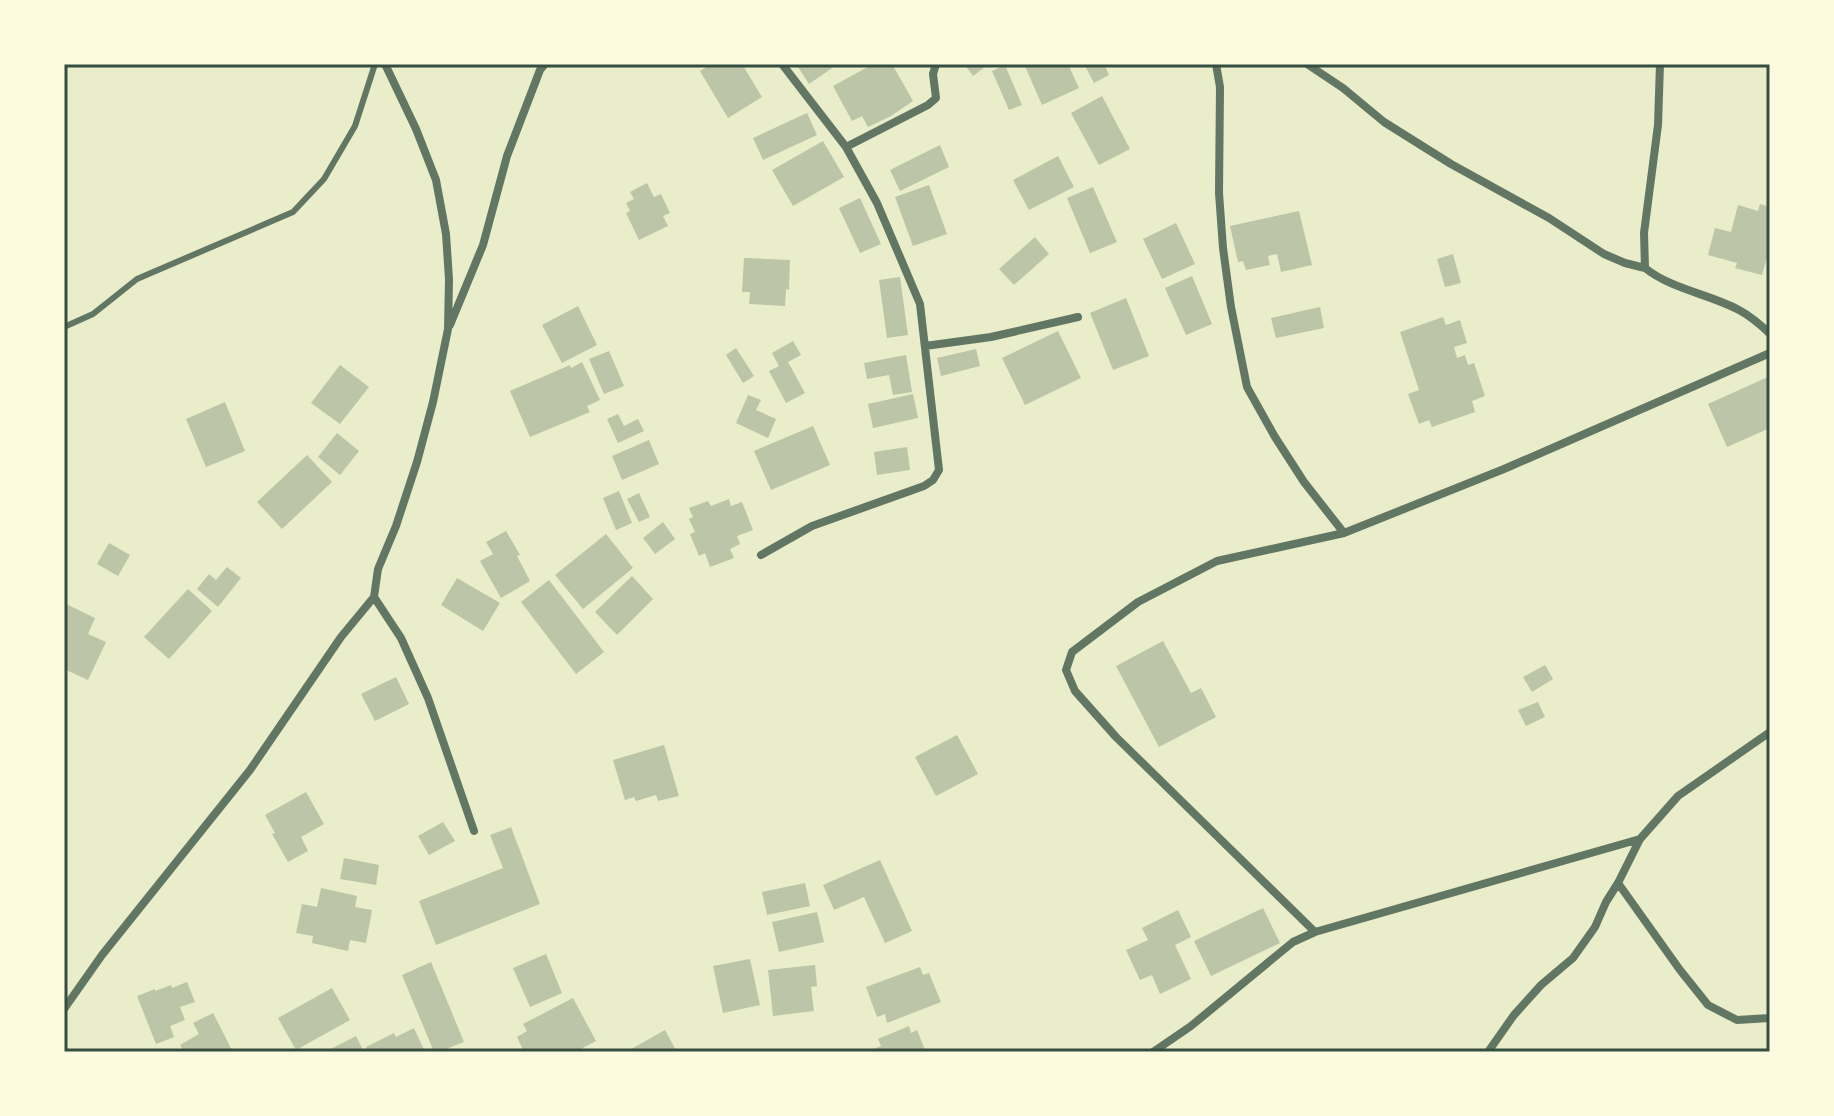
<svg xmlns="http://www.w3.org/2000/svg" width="1834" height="1116" font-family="'Roboto Condensed',sans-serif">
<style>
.building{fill:#bcc5a7}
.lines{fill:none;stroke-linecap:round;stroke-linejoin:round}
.service{stroke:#617663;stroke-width:6}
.minor{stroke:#617663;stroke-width:8}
.neatline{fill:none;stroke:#344e41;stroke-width:3}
</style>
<rect width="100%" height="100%" fill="#e9edc9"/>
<path class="building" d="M711,64H742L762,97L728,118L700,71Z
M796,64H838L809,84Z
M873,64H892L913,101L891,116L868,127L862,116L852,121L833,86Z
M964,64H989L973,76Z
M1024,64H1068L1079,88L1042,105Z
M1084,64H1104L1109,75L1094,83Z
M1005,65L1022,105L1009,110L992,71Z
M1102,96L1130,149L1099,165L1071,113Z
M807,113L817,135L763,160L753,138Z
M823,141L844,177L793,206L772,170Z
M940,145L949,167L900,191L890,170Z
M1058,156L1074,187L1029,210L1013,180Z
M647,183L654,197L661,194L670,213L663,216L668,226L639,240L626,213L630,211L626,203L634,199L630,192Z
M929,185L947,234L913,246L895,197Z
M1093,187L1117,242L1090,253L1067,198Z
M860,198L881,244L860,253L839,208Z
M1760,204L1770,207V251H1769L1762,275L1735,268L1737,263L1708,255L1715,228L1731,232L1738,205L1758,211Z
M1299,211L1312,265L1281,272L1277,254L1268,256L1270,265L1246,270L1243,261L1238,262L1230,226Z
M1176,223L1195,264L1162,279L1143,239Z
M1035,237L1049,254L1014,285L999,269Z
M1453,254L1461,283L1445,287L1437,259Z
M744,258L790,260L789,290L786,289L785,306L749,304L750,292H742Z
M1192,276L1212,324L1186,335L1165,288Z
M900,277L908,335L887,338L879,280Z
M1126,298L1149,356L1113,370L1090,313Z
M578,306L597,345L562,363L542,325Z
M1320,307L1324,328L1276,338L1271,318Z
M1443,317L1446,325L1460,320L1467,343L1454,347L1457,358L1465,355L1468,365L1474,363L1485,396L1472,401L1475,412L1432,427L1429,420L1419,424L1408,394L1419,390L1400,332Z
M1058,331L1081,378L1025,405L1002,358Z
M793,341L801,355L788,362L805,393L786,403L769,371L779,366L772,353Z
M736,348L754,376L743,383L726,355Z
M976,349L980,366L941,376L937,358Z
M609,351L624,386L604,394L589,359Z
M906,355L912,392L893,395L889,375L867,379L864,363Z
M582,362L600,400L587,406L590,412L530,437L510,391L570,365L571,368Z
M340,365L369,387L340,424L311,403Z
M1770,376V428L1727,447L1708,404Z
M913,394L918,418L873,428L868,404Z
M748,395L761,400L756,410L776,419L768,438L736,423Z
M225,402L245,451L206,467L186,419Z
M618,414L624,426L638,419L644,431L618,443L607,419Z
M813,426L830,465L771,490L754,451Z
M337,433L359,451L340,475L318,457Z
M649,440L659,464L622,480L612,456Z
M907,447L910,470L877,475L874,452Z
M307,455L332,482L282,529L257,502Z
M619,491L632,523L616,530L603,498Z
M639,493L650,517L639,522L627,499Z
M729,499L731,506L742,502L753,530L737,536L740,544L730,549L734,558L710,567L705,553L699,556L690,534L695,532L689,519L693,517L689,508L708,501L711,506Z
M663,522L675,539L655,554L643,538Z
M506,531L520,555L517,556L530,581L501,598L480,561L493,554L486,542Z
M606,534L633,568L583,609L555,575Z
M109,543L130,555L118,576L97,564Z
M227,567L241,578L218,607L197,589L209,574L216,580Z
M632,576L653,599L617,635L595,612Z
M457,578L500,603L483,631L441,605Z
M549,580L604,652L576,674L521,602Z
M188,589L212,611L169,659L144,637Z
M64,603L95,618L88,634L106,642L88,680L64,669Z
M1163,641L1191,693L1201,688L1216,717L1159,747L1116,666Z
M1545,665L1553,679L1532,692L1523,677Z
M396,677L409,704L375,721L361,694Z
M1538,702L1545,717L1526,726L1518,710Z
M957,735L978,774L936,796L915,757Z
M664,745L679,796L658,801L656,795L636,801L634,797L625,800L613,760Z
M306,792L324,824L301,837L308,851L288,862L272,834L275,833L265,815Z
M443,822L455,841L429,855L418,836Z
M511,827L540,904L436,945L419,901L503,868L490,835Z
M344,858L379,865L376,885L340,879Z
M880,860L912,931L885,943L864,897L834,910L823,885Z
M805,883L810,906L767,915L762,892Z
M321,888L357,896L355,907L372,910L366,943L350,940L348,951L312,943L313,936L296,933L302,904L317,907Z
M1263,908L1280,943L1211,976L1194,941Z
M1178,910L1191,937L1175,945L1191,979L1160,994L1152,975L1140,980L1126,950L1148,940L1142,928Z
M817,912L824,942L779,952L772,922Z
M546,954L562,993L530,1007L513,968Z
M750,959L760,1005L723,1013L713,966Z
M431,962L464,1042L438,1052H434L402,975Z
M815,965L817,986L811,987L814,1011L773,1016L768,970Z
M920,967L923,975L929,973L941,1002L887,1023L885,1014L877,1017L866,987Z
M187,982L195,1002L180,1007L185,1020L170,1026L174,1037L156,1044L137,996L155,989V991L171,985L172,988Z
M332,988L350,1020L296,1050L278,1018Z
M573,998L596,1041L575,1052H524L517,1037L527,1031L523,1024Z
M213,1013L233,1052H184L180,1045L199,1034L193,1023Z
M909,1026L911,1033L917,1030L926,1052H872L871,1050L881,1046L878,1039Z
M414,1028L425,1052H368L366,1047L394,1033L396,1037Z
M665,1030L677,1052H626Z
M356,1036L364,1052H325Z"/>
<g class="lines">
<path class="service" d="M64,327L93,314L137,279L293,212L324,179L355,126L375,64"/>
<path class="minor" d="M1216,64L1220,87L1219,193L1223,248L1231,307L1247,387L1275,437L1304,482L1344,533
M1307,64L1343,88L1384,122L1451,164L1549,218L1604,254L1625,263L1645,268
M1660,64L1658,125L1644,233L1645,268C1671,289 1709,294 1739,310C1750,316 1761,325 1770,334
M846,147L928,105L936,98L933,74L936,64
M450,325L483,245L507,156L540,70L545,64
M925,346L991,337L1078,317
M761,555L812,526L924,486L933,480L939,470L920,304L877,203L846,147L782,64
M374,597L401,638L428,698L474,831
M1618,883L1680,970L1708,1005L1737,1020L1770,1018
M1315,932L1116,737L1075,691L1066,670L1072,652L1138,602L1217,561L1344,533L1504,469L1770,353
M64,1009L102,955L250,770L341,637L374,597L378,569L396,526L417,462L433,402L448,329L449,279L446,234L436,180L416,129L385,64
M1153,1052L1191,1026L1293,942L1315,932L1640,839
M1488,1052L1514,1015L1541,985L1573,958L1595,927L1606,902L1618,883L1640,839L1678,796L1770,732"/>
</g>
<rect width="1834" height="1116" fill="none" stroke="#fefae0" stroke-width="132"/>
<rect x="66" y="66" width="1702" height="984" class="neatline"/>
</svg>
